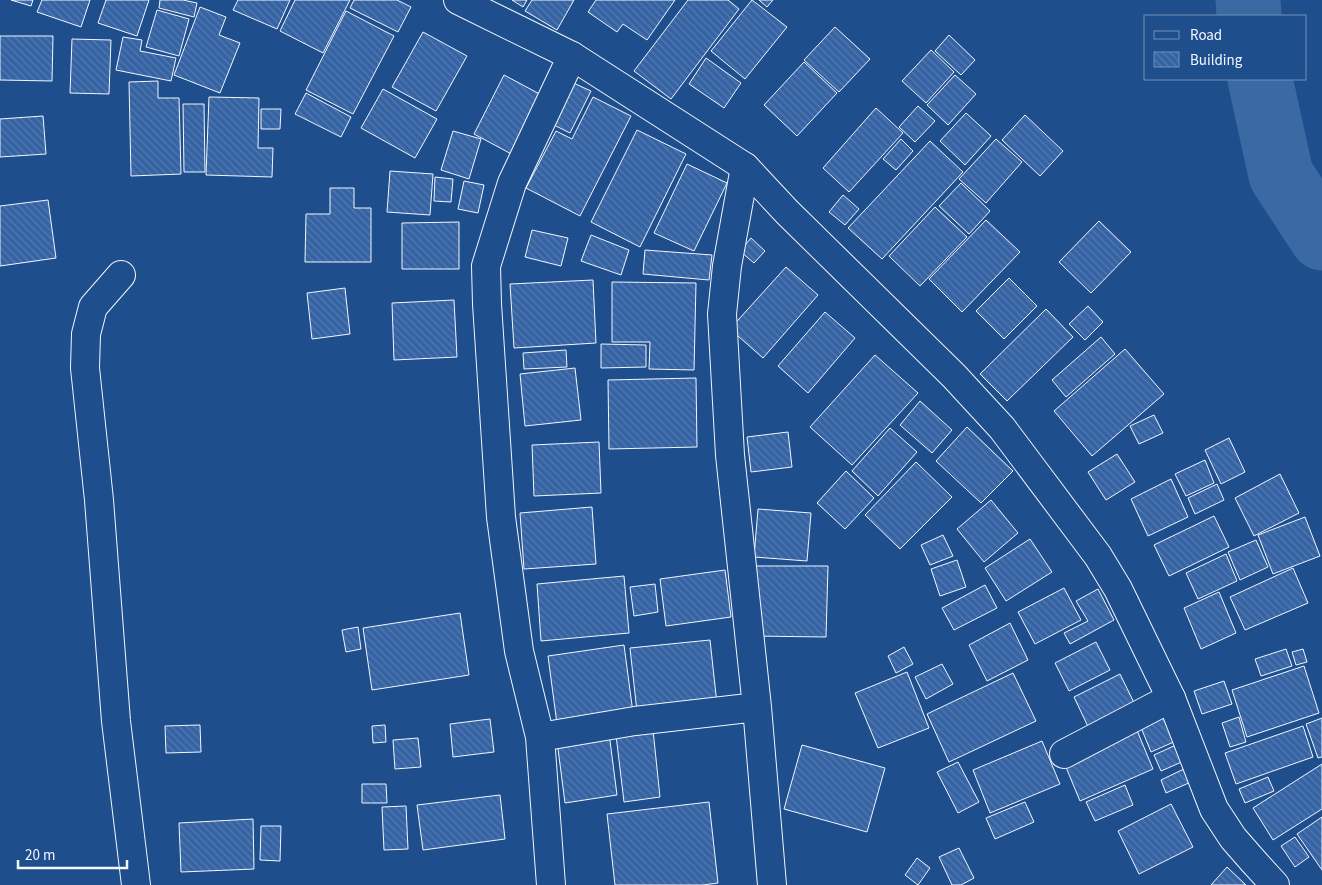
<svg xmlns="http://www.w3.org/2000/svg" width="1322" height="885" font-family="'Source Sans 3',sans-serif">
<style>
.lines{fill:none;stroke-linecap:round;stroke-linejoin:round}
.river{stroke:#3b69a3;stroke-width:65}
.building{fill:url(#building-back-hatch);stroke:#f2f6ff}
.street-casing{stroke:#f2f6ff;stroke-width:30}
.secondary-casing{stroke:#f2f6ff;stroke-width:30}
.street{stroke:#1f4e8c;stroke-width:28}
.secondary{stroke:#1f4e8c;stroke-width:28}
</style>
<defs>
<pattern id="building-back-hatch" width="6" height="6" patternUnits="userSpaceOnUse" patternTransform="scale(1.25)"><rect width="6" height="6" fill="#3563a3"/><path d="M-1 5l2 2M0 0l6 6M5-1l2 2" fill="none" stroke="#537ab1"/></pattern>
</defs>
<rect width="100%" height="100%" fill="#1f4e8c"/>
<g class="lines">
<path class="river" d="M1248,0L1249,16
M1260,79L1281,175L1322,238"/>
</g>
<path class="building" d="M11,0H33L31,6Z
M42,0H90L81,27L37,12Z
M106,0H149L137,36L98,23Z
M160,0H183L197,3L194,17L159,8Z
M238,0H290L277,29L233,10Z
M295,0H350L323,53L280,31Z
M354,0H397L411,7L398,32L350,8Z
M512,0H527L523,7Z
M532,0H574L557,30L525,11Z
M596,0H675L647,40L623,24L617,32L588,12Z
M688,0H728L739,9L671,99L634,71Z
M752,0L787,27L745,79L711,51Z
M759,0H773L767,7Z
M200,7L226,17L219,35L240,43L220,93L174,75Z
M157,10L189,19L179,56L146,47Z
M346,11L394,36L353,114L306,90Z
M835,27L870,59L839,92L804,60Z
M423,32L467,56L436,111L392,87Z
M949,35L975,60L961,75L935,51Z
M0,36H53L52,81L0,80Z
M123,37L142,40L140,51L176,58L171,81L116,70Z
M72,39L111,40L109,94L70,93Z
M931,50L954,72L926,103L902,81Z
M706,58L741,83L724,108L689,84Z
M804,62L837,93L797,136L764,105Z
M504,75L549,99L517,157L474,134Z
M955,75L976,94L948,125L927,105Z
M158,81V98H179L181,174L131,176L129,82Z
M571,82L591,91L570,133L550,123Z
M383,89L437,119L415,158L361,128Z
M306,93L351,117L341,137L295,114Z
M209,97L259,98L258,148H273L272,177L206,175Z
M593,97L631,116L580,216L526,188L556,131L572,139Z
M183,104H204L205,172H184Z
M918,106L935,121L915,142L899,127Z
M876,108L903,133L849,192L823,168Z
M261,109H281L280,129H261Z
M966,113L991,136L965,165L940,141Z
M1025,115L1063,151L1040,176L1002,140Z
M43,116L46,154L0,157V119Z
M637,130L686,154L640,247L591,222Z
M453,131L481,139L469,179L441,170Z
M901,139L913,151L896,170L883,159Z
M996,139L1022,162L986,203L959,179Z
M930,141L963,172L882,259L848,228Z
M687,164L727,183L694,251L654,233Z
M390,171L433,174L430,215L387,212Z
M435,177L453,179L451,202L434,201Z
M464,181L484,185L478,213L458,209Z
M961,183L990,211L969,234L939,206Z
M330,188H354V208H371V262H305L306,214H330Z
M843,195L859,209L845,225L829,212Z
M48,200L56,258L0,266V206Z
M935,207L967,237L920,286L889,256Z
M986,220L1020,252L962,312L929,279Z
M1099,221L1131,252L1091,293L1059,262Z
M459,222V269H402V223Z
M532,230L568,238L561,266L525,257Z
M591,235L629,250L621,275L581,261Z
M751,238L765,251L754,263L740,251Z
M645,250L712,255L709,280L643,274Z
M786,267L818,295L763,358L730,329Z
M1009,278L1037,306L1004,339L976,311Z
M593,280L596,343L514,348L510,284Z
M612,282L696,283L694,370L649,369L650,342H612Z
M345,288L350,334L312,339L307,293Z
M454,300L457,357L394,360L392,303Z
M1088,306L1103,322L1085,340L1069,324Z
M1046,309L1073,337L1007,401L980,374Z
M825,312L855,338L808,393L778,366Z
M1101,337L1115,354L1066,397L1052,380Z
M601,344L646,345V367L601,368Z
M1125,349L1164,394L1092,456L1054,411Z
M566,350L567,367L524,369L523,353Z
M875,355L918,393L852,465L810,427Z
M575,368L581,420L525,426L520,374Z
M696,378L697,447L609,449L608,380Z
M920,401L952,430L932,453L900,425Z
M1154,415L1163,433L1139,444L1130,426Z
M967,427L1013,471L981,503L936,461Z
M890,428L917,452L878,496L852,471Z
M788,432L792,467L751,472L747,437Z
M1229,438L1245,472L1221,484L1205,450Z
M599,442L601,493L534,496L532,445Z
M1117,454L1135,482L1106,500L1088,472Z
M1205,460L1214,483L1186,496L1175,474Z
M916,462L952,497L900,549L865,515Z
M846,471L874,498L845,529L817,503Z
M1280,474L1299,513L1254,536L1235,498Z
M1171,479L1188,517L1148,536L1131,499Z
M1217,484L1224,500L1195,514L1188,498Z
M991,500L1018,533L984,562L957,529Z
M592,507L596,564L524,569L520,513Z
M758,509L811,513L807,561L754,557Z
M1214,516L1229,547L1169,576L1154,545Z
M1305,517L1320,556L1273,574L1258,535Z
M943,535L953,556L930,565L921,545Z
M1030,539L1052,572L1006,601L985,568Z
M1256,540L1268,567L1240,580L1228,552Z
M1226,554L1237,581L1198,599L1186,573Z
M957,560L966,587L940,596L931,569Z
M754,566H828L826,637L753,636Z
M1293,568L1308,603L1245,630L1230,597Z
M725,570L731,617L666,626L660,579Z
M624,576L629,633L541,641L537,584Z
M655,584L658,612L634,616L630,587Z
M985,585L997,608L954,630L942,608Z
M1064,588L1081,620L1035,644L1018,612Z
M1098,589L1114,620L1070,644L1064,633L1088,621L1076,601Z
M1219,592L1236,633L1201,649L1184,608Z
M460,613L469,675L372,690L363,628Z
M1010,623L1028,660L987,681L969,645Z
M358,627L361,649L346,652L342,630Z
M710,640L717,704L637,712L630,648Z
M1096,642L1110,670L1069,691L1055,663Z
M624,645L633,713L557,724L548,656Z
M904,647L913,664L896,673L888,656Z
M1286,649L1292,666L1261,676L1255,659Z
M1303,649L1307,662L1296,665L1292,652Z
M942,664L953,684L926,699L915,677Z
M1304,666L1319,713L1247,737L1232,690Z
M907,672L929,728L878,748L855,693Z
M1013,673L1036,721L949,762L927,714Z
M1120,674L1139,713L1092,735L1074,697Z
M1224,681L1232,704L1202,714L1194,691Z
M1165,714L1176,741L1151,752L1140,725Z
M1239,717L1246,742L1230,747L1222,723Z
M1322,718V757L1318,758L1306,724Z
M490,719L494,752L453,757L450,724Z
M200,725L201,752L166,753L165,726Z
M385,725L386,742L373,743L372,726Z
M1303,726L1313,757L1236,784L1225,753Z
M1136,728L1153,769L1080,801L1063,760Z
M653,730L660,797L624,802L616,735Z
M609,733L617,795L565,803L557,741Z
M418,738L421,767L395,769L393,740Z
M1042,741L1060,784L990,813L973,770Z
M802,745L885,768L867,832L784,809Z
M1176,745L1184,761L1161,771L1154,755Z
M958,762L979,802L958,813L937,772Z
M1322,764V809L1273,840L1253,808Z
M1186,768L1191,782L1166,793L1161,780Z
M1268,777L1274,791L1245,803L1239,789Z
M362,784H386L387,803H362Z
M1125,785L1133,805L1095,821L1086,802Z
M500,795L505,839L423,850L417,805Z
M709,802L718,883L703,885H615L607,814Z
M1025,802L1034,822L995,839L986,818Z
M1171,804L1193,847L1139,874L1118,831Z
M406,806L408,849L384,850L382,807Z
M1322,817V870L1297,834Z
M253,819L254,869L181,872L179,823Z
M261,826H281L280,861L260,860Z
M1295,837L1309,857L1295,867L1281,846Z
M959,848L974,878L961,885H952L939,857Z
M917,858L930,868L918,885L905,875Z
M1227,867L1246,885H1211Z"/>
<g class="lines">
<g class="street-casing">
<path id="street" d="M745,167L727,266L722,314L730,455L757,707L772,885
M121,275L93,307L86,334L85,368L99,500L116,721L136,885
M540,737L635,721L757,707
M1064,754L1171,698
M551,885L540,737L519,651L501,517L487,304L486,266L512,183L572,56"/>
</g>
<g class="secondary-casing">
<path id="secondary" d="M458,0L572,56L745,167L787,212L954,376L1002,428L1098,556L1118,589L1171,698L1214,809L1233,838L1254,862L1275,885"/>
</g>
<use href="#street" class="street"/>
<use href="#secondary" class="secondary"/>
</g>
<rect x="1144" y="15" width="162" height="65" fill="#1f4e8c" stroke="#7391ba"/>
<rect x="1154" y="31" width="25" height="8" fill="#1f4e8c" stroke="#7391ba"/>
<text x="1190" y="40" font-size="15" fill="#f2f6ff">Road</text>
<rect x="1154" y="52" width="25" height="15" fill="url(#building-back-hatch)" stroke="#7391ba"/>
<text x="1190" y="65" font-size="15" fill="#f2f6ff">Building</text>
<path d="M18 860v8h109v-8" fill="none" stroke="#f2f6ff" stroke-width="2.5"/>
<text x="25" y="860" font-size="15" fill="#f2f6ff" stroke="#1f4e8c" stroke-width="4" paint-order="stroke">20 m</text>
</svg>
